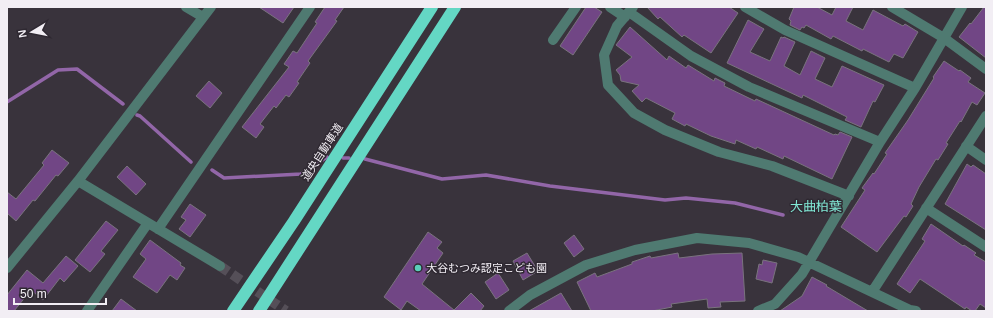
<svg xmlns="http://www.w3.org/2000/svg" width="993" height="318" font-family="Helvetica,'Noto Sans JP',sans-serif">
<style>
.lines{fill:none;stroke-linecap:round;stroke-linejoin:round}
.stream{stroke:#9266a8;stroke-width:3.5}
.building{fill:#714685;stroke:#7a737e}
.minor-tunnel{stroke:#554f58;stroke-width:10;stroke-dasharray:10 5;stroke-linecap:butt}
.minor{stroke:#4f7a71;stroke-width:10}
.highway{stroke:#64d7c4;stroke-width:12}
.poi-dot{fill:#5bcebb;stroke:#2f2932;stroke-width:1.5}
.labels{text-anchor:middle;stroke-width:3;stroke-linejoin:round;paint-order:stroke}
.street-label{font-size:11px;fill:#f2eef4;stroke:#2f2932}
.poi-label{font-size:11px;fill:#f2eef4;stroke:#2f2932;text-anchor:start}
.quarter-label{font-size:13px;fill:#81e8d5;stroke:#2f2932}
</style>
<rect width="100%" height="100%" fill="#39333c"/>
<g class="lines">
<path class="stream" d="M7,102L58,70L77,69L123,104
M137,115L140,116L191,162
M343,158H349
M365,159L442,179L486,175L550,186L665,200L686,198L735,203L783,215
M212,170L224,178L301,174L327,157"/>
</g>
<path class="building" d="M259,7H294L283,23Z
M325,7H344L335,20L337,21L308,61L310,63L297,82L299,83L289,97L286,95L276,108L274,106L260,124L264,127L256,138L242,127L289,67L284,64L293,51L297,53L317,23L315,22Z
M586,7H594L602,12L573,55L560,46Z
M647,7H729L738,13L711,53L684,35L682,37L660,17L658,19Z
M794,7H817L832,15L836,7H853L846,21L863,30L873,10L903,26L905,24L918,32L903,58L894,54L889,62L863,49L862,51L833,36L831,39L806,25L804,28L802,27L800,30L790,25L791,21L789,19Z
M984,7H986V58L959,37L970,23L971,24Z
M748,20L764,29L750,52L770,61L781,37L783,38L784,37L795,42L784,66L800,75L811,51L825,58L815,79L832,87L842,66L884,85L875,102L873,101L861,127L845,120L847,117L803,95L802,98L727,63Z
M630,27L667,60L669,56L686,68L688,65L714,81L715,78L725,83L724,86L755,101L756,99L834,135L835,134L838,135L840,132L852,137L832,179L784,156L783,159L757,147L756,149L736,140L735,144L711,136L686,124L685,126L672,119L675,113L646,98L642,102L632,91L639,85L621,81L620,75L616,70L632,57L616,45Z
M944,61L959,71L960,70L971,78L968,82L985,93L977,105L972,102L961,122L960,121L946,143L948,144L938,160L936,159L919,187L911,204L913,206L906,217L904,216L877,252L841,227L865,190L862,188L873,173L874,174L887,154L885,153L908,120L934,78L933,77Z
M209,81L222,93L210,108L196,96Z
M52,150L69,163L58,176L56,175L35,201L33,200L16,221L7,213V192L16,199L44,165L42,163Z
M967,164L971,167L973,165L986,174V230L945,204Z
M127,166L146,184L136,195L117,177Z
M190,204L206,215L190,237L179,229L186,220L181,217Z
M106,221L118,230L101,251L105,254L90,272L75,260Z
M931,224L963,246L964,245L976,253L974,255L986,262V308L980,304L975,311H972L966,307L965,309L920,279L910,293L897,284L925,241L922,239Z
M428,232L442,242L437,248L443,253L422,284L454,310L471,293L484,306L480,311H421L407,301L401,310L384,297Z
M574,235L584,249L574,257L564,243Z
M150,240L181,263L180,265L185,268L177,280L170,275L157,293L133,277L146,259L140,254Z
M527,253L538,271L523,280L513,261Z
M678,253L679,258L712,254L742,253L745,301L720,302L721,307L708,308L707,299L671,304L672,307L652,311H591L577,282L595,273L597,277L632,264V262L650,256L651,258Z
M66,256L78,266L64,282L60,278L43,300L31,290L14,311H7V295L27,270L43,283Z
M763,260L777,263L772,283L756,279L759,264L762,265Z
M498,273L509,290L496,299L485,282Z
M812,277L827,285L826,286L868,311H780L802,296Z
M561,293L572,311H529Z
M121,299L137,311H112Z"/>
<g class="lines">
<path class="minor-tunnel" d="M220,266L286,311"/>
<path class="minor" d="M186,7L203,17
M610,7L625,17
M633,7L617,26L604,55L608,85L634,113L665,130L719,152L772,166L849,196
M745,7L785,30L915,88
M892,7L944,38L986,69
M629,12L691,56L749,87L880,142
M553,40L576,7
M966,146L986,160
M78,181L220,266
M926,208L986,247
M158,229L310,7
M7,268L78,181L211,7
M872,292L986,116
M87,311L148,223
M509,311L530,295L586,265L635,250L697,238L749,243L798,257L910,310L916,311
M758,311L775,304L802,274L880,142L915,88L962,7"/>
<path class="highway" d="M233,311L294,221L432,7
M259,311L455,7"/>
</g>
<circle class="poi-dot" cx="418" cy="268" r="4"/>
<g class="labels">
<g class="street-label">
<text transform="translate(322 152) rotate(-57)" y="4">道央自動車道</text>
</g>
<g class="poi-label">
<text x="426" y="272">大谷むつみ認定こども園</text>
</g>
<g class="quarter-label">
<text x="816" y="211">大曲柏葉</text>
</g>
</g>
<rect width="993" height="318" fill="none" stroke="#f2eef4" stroke-width="16"/>
<g transform="translate(32 32) rotate(260)" stroke="#2f2932" stroke-width="3" paint-order="stroke">
<path d="M0-3L7 15L0 10L-7 15Z" fill="#f2eef4"/>
<text y="-6" font-size="11" font-weight="bold" text-anchor="middle" fill="#f2eef4">N</text>
</g>
<path d="M14 298v6h92v-6" fill="none" stroke="#f2eef4" stroke-width="2"/>
<text x="20" y="298" font-size="12" fill="#f2eef4" stroke="#2f2932" stroke-width="3" paint-order="stroke">50 m</text>
</svg>
